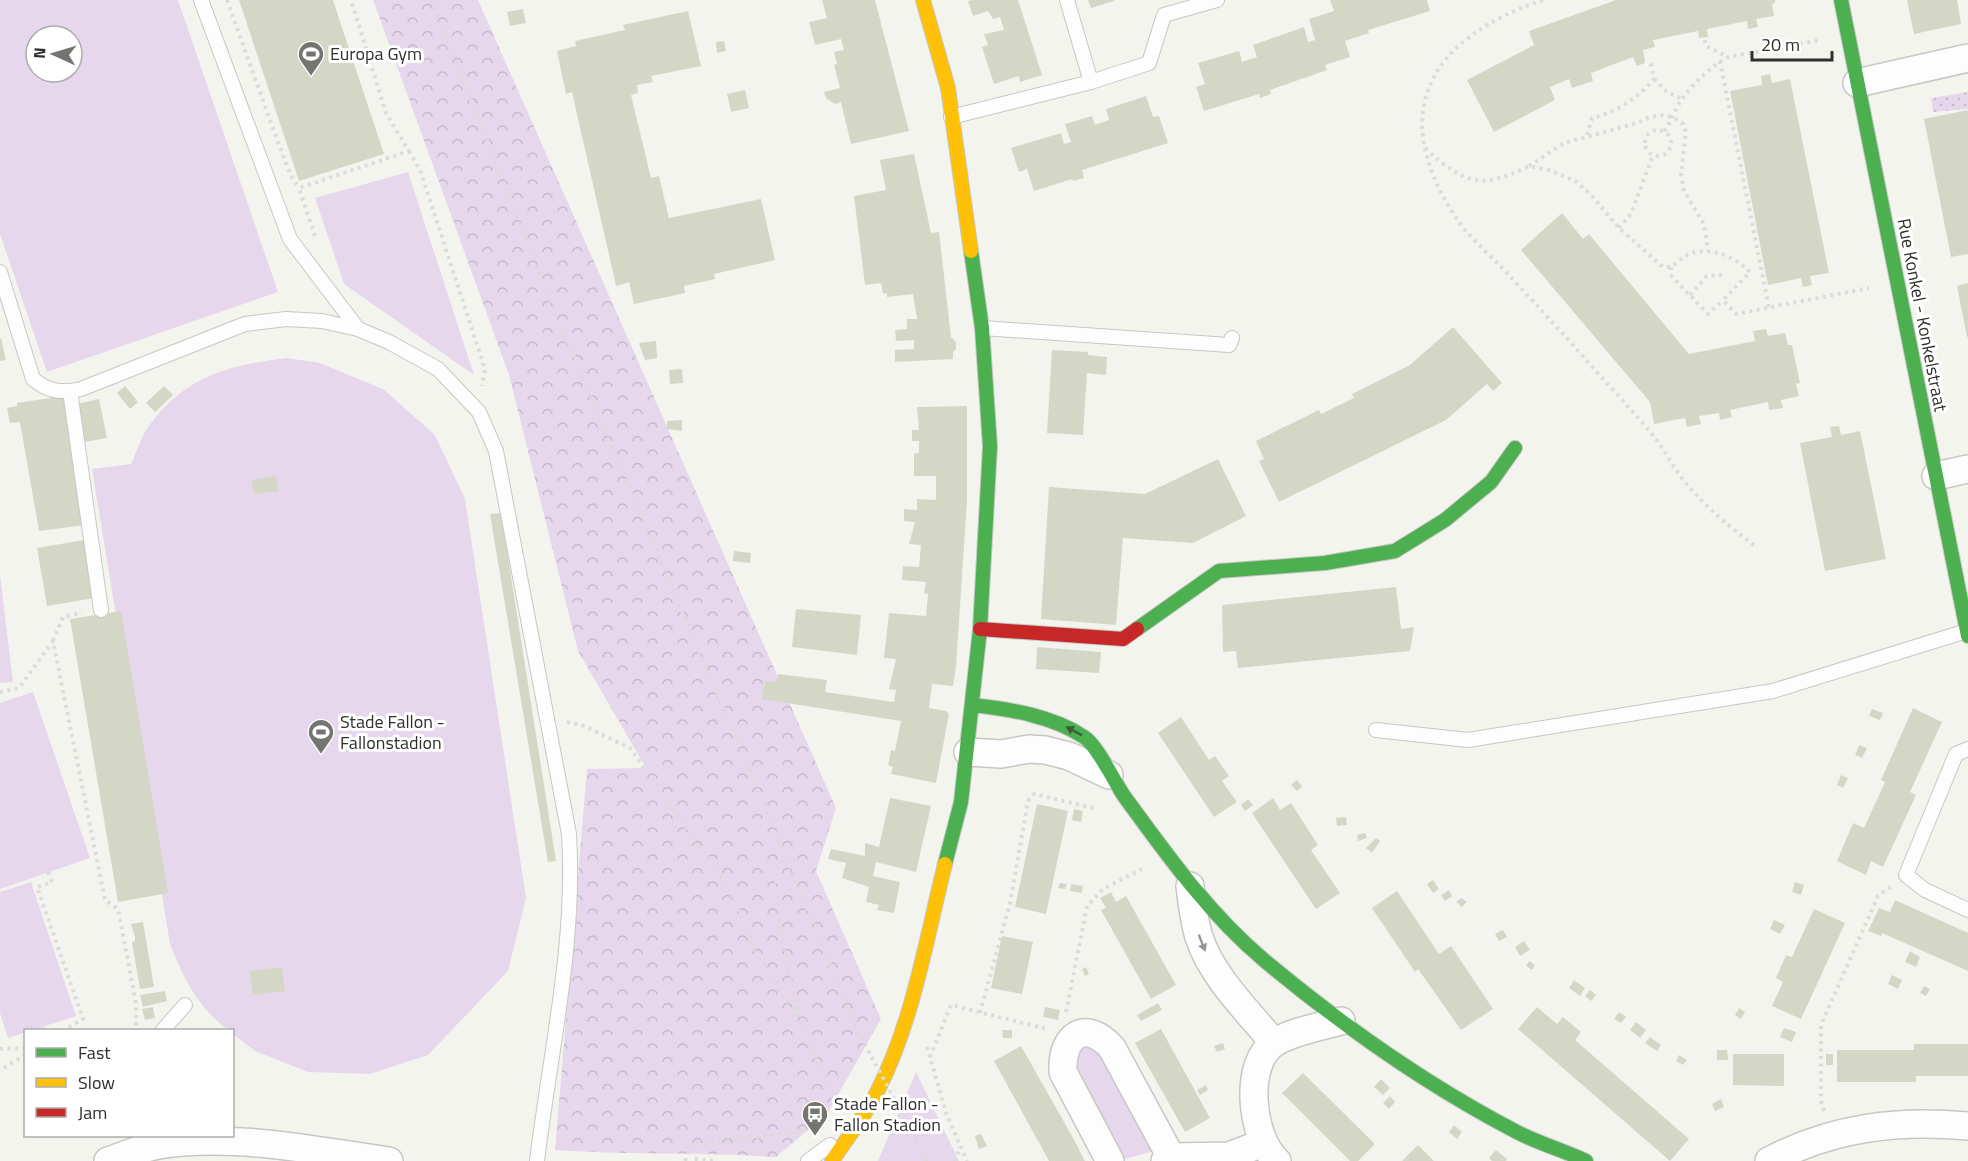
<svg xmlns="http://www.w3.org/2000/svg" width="1968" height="1161" font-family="'Titillium Web',sans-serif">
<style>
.green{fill:#e7d7ec;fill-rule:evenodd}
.forest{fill:url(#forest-crowns)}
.garden{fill:url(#garden-dots)}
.building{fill:#d4d7c6}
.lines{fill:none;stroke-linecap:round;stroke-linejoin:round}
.lane-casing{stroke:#c7c7c3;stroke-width:16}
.street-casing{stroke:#c7c7c3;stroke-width:30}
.fast-casing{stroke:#c7c7c3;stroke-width:16}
.slow-casing{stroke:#c7c7c3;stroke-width:16}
.jam-casing{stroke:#c7c7c3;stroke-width:16}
.path{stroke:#dbdbda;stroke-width:4;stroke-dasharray:3 4.5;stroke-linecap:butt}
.lane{stroke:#fdfdfd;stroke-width:14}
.street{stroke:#fdfdfd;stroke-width:27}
.fast{stroke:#4caf50;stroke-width:14}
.slow{stroke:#ffc107;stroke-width:14}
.jam{stroke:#c62828;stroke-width:14}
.path-bridge{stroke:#dbdbda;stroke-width:4;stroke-dasharray:3 4.5;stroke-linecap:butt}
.oneway{fill:#395c39}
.oneway2{fill:#969694}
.labels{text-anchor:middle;stroke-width:6;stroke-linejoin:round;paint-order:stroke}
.poi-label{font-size:18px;fill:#2f302c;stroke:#fff;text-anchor:start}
.street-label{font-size:18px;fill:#2f302c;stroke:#fff}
</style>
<defs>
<pattern id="forest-crowns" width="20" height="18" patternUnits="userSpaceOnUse" patternTransform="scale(1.5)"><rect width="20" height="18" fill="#e7d7ec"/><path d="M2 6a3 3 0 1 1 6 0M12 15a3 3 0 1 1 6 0" fill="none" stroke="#c6b9cb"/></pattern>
<pattern id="garden-dots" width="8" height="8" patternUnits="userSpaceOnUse" patternTransform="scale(1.5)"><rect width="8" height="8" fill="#e7d7ec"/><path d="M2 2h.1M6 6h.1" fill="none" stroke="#c6b9cb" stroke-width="1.8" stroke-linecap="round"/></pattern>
</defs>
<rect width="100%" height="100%" fill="#f4f4ef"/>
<path class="green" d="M0,0H178L278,292L47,372L0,234ZM36,36H72V72H36Z
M408,172L474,375L344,284L315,198Z
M287,358L320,363L383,389L435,435L465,499L526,898L508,971L428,1055L370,1074L308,1072L255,1051L233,1034L232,1030H228C197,1006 185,981 170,944L92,469L131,464C137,451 142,434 151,423C188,375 230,365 287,358Z
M0,575L13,682L0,683Z
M33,692L90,858L0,889V703Z
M31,882L76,1016L8,1038L0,1013V892Z
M1096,1044L1153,1151L1125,1159L1103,1136L1070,1053L1073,1049Z
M916,1072L959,1161H878Z"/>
<path class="forest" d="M373,0H478L836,808L816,871L881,1019L827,1114L776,1157C702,1152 628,1155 555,1150L587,769L646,768L578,651L509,375Z"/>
<path class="garden" d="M1968,92V109L1933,112L1931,98Z"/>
<path class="building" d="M239,0H333L384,154L299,181Z
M822,0H875L909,131L851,144L841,102L835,104L826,98L824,92L840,88L834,65L837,64L834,52L844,50L841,39L815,45L809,22L827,18Z
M972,0H1018L1042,75L1020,82L1019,76L994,84L982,47L988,45L984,34L1004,30L1000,17L993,19L988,11L973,16L968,1Z
M1088,0H1114V1L1091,8Z
M1330,0H1427L1430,11L1368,30L1369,33L1345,41L1350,57L1325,65L1327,70L1270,90L1271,94L1260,98L1259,94L1204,111L1196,87L1205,84L1198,63L1239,51L1242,62L1257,57L1253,45L1304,27L1308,42L1315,40L1309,19L1334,11Z
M1616,0H1775V3L1772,4L1774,16L1756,19L1758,27L1748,29L1747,21L1707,29L1708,37L1699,38L1698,31L1653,40L1655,47L1643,50L1645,63L1637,66L1633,57L1591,73L1593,81L1572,88L1569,79L1550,87L1555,100L1494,132L1467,80L1534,45L1529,31Z
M1907,0H1957L1961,24L1914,34Z
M523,9L526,23L510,26L507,12Z
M688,11L701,66L651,76L653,82L637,85L638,93L631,95L651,178L659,176L669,218L761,199L775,260L714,274L715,279L684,286L685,293L634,304L629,282L616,286L572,92L566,94L557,51L576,46L575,41L625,30L623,25Z
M724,41L726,51L717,53L716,42Z
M1770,74L1772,83L1790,79L1829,273L1810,276L1812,285L1803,287L1801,278L1768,285L1730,91L1762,85L1761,76Z
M745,90L749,108L731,112L727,94Z
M1146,96L1153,117L1159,116L1168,143L1082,170L1084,178L1073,181L1072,179L1034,191L1027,169L1019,172L1011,148L1061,133L1064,144L1071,142L1065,124L1092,116L1095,125L1109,120L1106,109Z
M1968,110V254L1951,257L1924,119Z
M914,154L931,233L939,232L951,337L956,342V349L953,352V359L895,362V350L914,349V340L896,341L895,330L907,329V319H917L913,294L887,297V293L883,294L881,283L865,285L854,196L886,190L880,160Z
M1562,213L1583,239L1589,234L1689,354L1755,341L1753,331L1766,329L1768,336L1785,333L1788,345H1792L1800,383L1796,384L1799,396L1781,400L1783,408L1769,410L1768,402L1730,410L1732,417L1720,420L1719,413L1699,416L1701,424L1687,427L1685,418L1654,424L1650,402L1521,250Z
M1968,283V337H1967L1957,286Z
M1453,327L1502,383L1493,391L1487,384L1446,420L1279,502L1259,461L1264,459L1256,441L1319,410L1321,414L1354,398L1352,394L1410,365Z
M1,338L6,360L0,361V339Z
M656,341L657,358L645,360L639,343Z
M1052,350L1088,352V355L1107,357L1106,375L1087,373L1083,435L1047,433Z
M682,369L683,383L670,384L669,370Z
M125,386L138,402L130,409L117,393Z
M164,386L173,395L155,412L146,403Z
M64,396L85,525L39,531L20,422L10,423L7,408L17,406V403Z
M99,399L107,438L84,442L77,404Z
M967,406V500L956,666L953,686L932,684L929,708L946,711L949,714L936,783L891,774L893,767L888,765L891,750L895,751L901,721L762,699L765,681L777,682L778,674L827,680L825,692L894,702L896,690L889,689L896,659L884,658L889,613L926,616L928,594L924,593L926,582L902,580L903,566L919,567L921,545L909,544L915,522L904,521V509L917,510V499L936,500V476H914V454L919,453V441H912V430H919L917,407Z
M682,420V431L667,429V421Z
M1839,426L1841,435L1860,431L1886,559L1825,571L1800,443L1832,437L1830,427Z
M1218,459L1246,516L1193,543L1123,538L1116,625L1041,619L1049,487L1145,494Z
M276,476L279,491L254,494L252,480Z
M501,513L556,861L548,862L490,514Z
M84,540L95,598L47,606L37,548Z
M734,551L751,553L750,563L733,561Z
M1396,587L1401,629L1414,627L1410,651L1238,668L1236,651L1223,652L1222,605Z
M796,609L861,615L857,655L792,647Z
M121,611L168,893L118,902L70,619Z
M1037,647L1101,652L1099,673L1036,669Z
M1913,708L1942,722L1910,792L1916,795L1883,867L1871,861L1866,875L1837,861L1853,823L1864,828L1885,782L1881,780Z
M1872,709L1883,713L1880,720L1869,716Z
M1181,717L1209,760L1215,756L1229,776L1222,781L1237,802L1214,817L1158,733Z
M1859,745L1867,748L1862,758L1855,755Z
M1841,775L1848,778L1843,788L1837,785Z
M1297,780L1302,786L1297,791L1291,785Z
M890,798L931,806L916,872L876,862L873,876L900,882L894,913L877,910L879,905L866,902L869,887L842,878L846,863L828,859L831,849L865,856V843L879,847Z
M1273,798L1280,810L1291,803L1318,845L1311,850L1340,893L1316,909L1252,813Z
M1248,799L1253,805L1245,811L1241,805Z
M1037,804L1068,811L1046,914L1015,907Z
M1074,809L1083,811L1081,822L1072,820Z
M1346,817L1347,825L1337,826L1336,818Z
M1365,833L1367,838L1358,841L1357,835Z
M1376,838L1380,841L1372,853L1366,848Z
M1433,880L1439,889L1433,893L1427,884Z
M1795,882L1804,885L1801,895L1792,892Z
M1060,883L1067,884L1065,889L1058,888Z
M1071,884L1083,886L1082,893L1070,891Z
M1449,890L1452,896L1445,901L1441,895Z
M1397,891L1439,954L1451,946L1493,1009L1461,1030L1418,969L1415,972L1372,908Z
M1111,892L1116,902L1126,896L1176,985L1151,999L1101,910L1106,908L1100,898Z
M1461,898L1467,902L1462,907L1456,902Z
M1895,900L1968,933V971L1882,933L1881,936L1868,931L1879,908L1890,912Z
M1814,909L1845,923L1801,1019L1772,1006L1783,982L1776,978L1786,955L1792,957Z
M1774,920L1785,925L1780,934L1770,929Z
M143,922L154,987L140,989L132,942L135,941V937L131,924Z
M1503,930L1507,937L1499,941L1495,934Z
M1002,936L1033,942L1022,994L991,988Z
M1524,941L1530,950L1520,956L1515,947Z
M1910,951L1920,957L1916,967L1905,962Z
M1529,961L1535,965L1532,970L1526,966Z
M282,967L285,991L253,995L250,971Z
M1086,967L1089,974L1085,976L1082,969Z
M1892,975L1902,980L1898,989L1888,984Z
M1574,980L1585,988L1580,996L1569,988Z
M1924,986L1930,989L1926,996L1920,993Z
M1590,990L1596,995L1591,1001L1585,996Z
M165,991L167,1001L143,1007L140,995Z
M1158,1003L1162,1010L1141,1021L1137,1015Z
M153,1007L155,1018L145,1020L142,1009Z
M1045,1007L1060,1010L1058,1020L1043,1017Z
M1537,1007L1557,1024L1563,1017L1581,1032L1575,1040L1689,1139L1670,1161L1518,1029Z
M1739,1008L1745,1012L1741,1019L1735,1015Z
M1619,1012L1626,1017L1621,1023L1614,1019Z
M1636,1022L1646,1030L1640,1038L1630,1030Z
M1784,1028L1796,1032L1792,1042L1780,1037Z
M1161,1029L1210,1118L1185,1132L1135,1043Z
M1002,1030H1012V1038H1003Z
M1650,1037L1661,1045L1657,1051L1645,1043Z
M1223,1043L1225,1049L1217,1052L1214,1046Z
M1914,1044H1968V1076H1916V1082H1837V1050H1914Z
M1021,1046L1072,1136L1085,1161H1049L994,1061Z
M1717,1050H1727L1728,1060H1717Z
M1733,1054H1784V1086L1733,1085Z
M1826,1054H1833V1065H1826Z
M1679,1055L1687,1060L1683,1065L1676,1061Z
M1303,1073L1375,1144L1358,1161H1350L1282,1093Z
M1381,1079L1390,1088L1383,1095L1374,1087Z
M1206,1085L1208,1090L1200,1095L1197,1090Z
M1390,1096L1395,1102L1389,1109L1383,1103Z
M1721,1099L1724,1107L1715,1111L1712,1104Z
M1454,1125L1462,1132L1457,1139L1449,1132Z
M981,1134L987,1146L979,1149L975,1136Z
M1418,1145L1434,1161H1402Z
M1496,1150L1507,1159L1506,1161H1492L1489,1158Z"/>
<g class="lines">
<g class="lane-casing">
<path id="lane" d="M201,0L290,239L358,329
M1067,0L1091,82
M951,117L1091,82L1149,63L1164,15L1217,0
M0,272L33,379C49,392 61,393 81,389L245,324L286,319L322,321L358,329L389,342L438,369L479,412L496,451L569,834C576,943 550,1053 537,1161
M982,328L1229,345L1232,338
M70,391L101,610
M1376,730L1468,740L1773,691L1967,631
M1968,749L1956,754L1906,875L1925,890L1968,910
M163,1030L185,1005
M808,1161L830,1145"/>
</g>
<g class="street-casing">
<path id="street" d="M1857,83L1968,58
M1936,476L1968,469
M968,752L1001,754L1029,749L1045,750L1069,756L1109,775
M1190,886C1192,903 1194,921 1199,937C1212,977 1247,1010 1274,1043
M1171,1157L1229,1156L1263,1143
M108,1161C126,1155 146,1146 165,1144C236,1134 319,1151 389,1161
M1110,1161L1063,1072C1061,1036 1085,1018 1112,1048L1171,1157L1165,1161
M1277,1161C1251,1138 1243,1064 1274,1043C1290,1032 1322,1026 1341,1021
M1769,1161C1833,1127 1897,1120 1968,1126"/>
</g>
<g class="fast-casing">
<path id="fast" d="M1841,0L1968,636
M1137,629L1219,571L1325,563L1395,551L1445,520L1491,482L1515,448
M972,705C1009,709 1053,716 1084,737C1097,745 1114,781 1124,796C1167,855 1209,914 1265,961C1343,1026 1425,1084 1515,1131C1537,1143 1563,1150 1586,1161
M945,864L961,802L980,629L990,446L982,328L971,251"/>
</g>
<g class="slow-casing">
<path id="slow" d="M923,0L948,88L971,251
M832,1161C847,1138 865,1116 877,1092C913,1022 926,940 945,864"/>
</g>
<g class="jam-casing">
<path id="jam" d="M980,629L1123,639L1137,629"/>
</g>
<path class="path" d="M227,0L275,134L291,176L299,188
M431,0L564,334L784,852L854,1024
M1543,0C1434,37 1386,107 1453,213C1466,235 1487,252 1504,270C1532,300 1560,330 1587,361C1610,387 1634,412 1656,439C1665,451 1672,465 1681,477C1703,505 1729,527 1758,548
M1705,40L1706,46L1728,57
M1720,61L1769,308
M1654,79L1667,92L1682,99
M1645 143a13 13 0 1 1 26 0a13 13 0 1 1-26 0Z
M1664,131C1672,121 1675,108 1683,98C1694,83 1712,65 1728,57L1821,40
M1587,135L1592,118C1617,112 1638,98 1654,79L1650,59
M1425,148C1464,184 1481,190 1529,166L1552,171L1577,182L1592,196L1619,228L1663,267H1671C1676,264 1680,259 1685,256C1708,244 1734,256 1750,272L1723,300L1736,314L1869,288
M409,151L420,170L485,369L482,386
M1529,166L1564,143L1637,123L1650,117L1665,115L1674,118L1683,124L1686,132L1681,174L1684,191L1704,224L1708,251
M1619,228L1631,214L1653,155
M315,236L299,188L409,151L386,113L351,0
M1671,267L1672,277L1708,314L1723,300
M1690,295L1707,276L1725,275
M53,641L63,617L82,613
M0,692L19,688L53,641L105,900L118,909L136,1003V1030
M567,722L582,725L630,748L729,888L757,954L797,1016
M784,853L775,873L783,948L799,1019L833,1095L834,1104
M48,872L52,882L37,887L83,1019L64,1030
M1066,1012L1087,906L1103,889L1142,869
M980,1013L1010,903L1028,801L1034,794L1097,809
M42,1027L43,1030
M927,1047L946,1113L967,1161
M0,1049L26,1048
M930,1057L951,1005L1047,1029
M4,1068L26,1054
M1824,1111L1821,1101V1025L1878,896L1892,886
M912,1132L927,1161
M695,1159L716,1161
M685,1161L691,1145L792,1133L822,1121
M954,1161L961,1147"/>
<use href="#lane" class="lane"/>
<use href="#street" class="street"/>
<use href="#fast" class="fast"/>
<use href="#slow" class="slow"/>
<use href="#jam" class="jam"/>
<path class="path-bridge" d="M854,1024L912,1132"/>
</g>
<defs><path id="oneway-solid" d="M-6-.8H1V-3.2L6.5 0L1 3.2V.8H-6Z" transform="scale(1.5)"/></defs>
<use class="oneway" href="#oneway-solid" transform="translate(1074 731) rotate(-152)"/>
<use class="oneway2" href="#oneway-solid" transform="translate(1202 943) rotate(69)"/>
<defs>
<g id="stadium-pin" transform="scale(1.35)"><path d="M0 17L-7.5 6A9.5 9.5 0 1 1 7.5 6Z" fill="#747570" stroke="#fff"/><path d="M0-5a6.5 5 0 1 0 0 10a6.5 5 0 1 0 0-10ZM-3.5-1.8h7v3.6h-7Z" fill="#fff"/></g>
<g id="bus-pin" transform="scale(1.35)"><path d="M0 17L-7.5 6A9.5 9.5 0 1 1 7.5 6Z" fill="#747570" stroke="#fff"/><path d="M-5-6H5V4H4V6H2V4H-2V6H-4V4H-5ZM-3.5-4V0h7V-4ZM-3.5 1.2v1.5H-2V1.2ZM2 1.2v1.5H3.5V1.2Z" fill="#fff"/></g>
</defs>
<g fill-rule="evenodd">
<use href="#stadium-pin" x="311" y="54"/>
<use href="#stadium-pin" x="321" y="732"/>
<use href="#bus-pin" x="815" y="1114"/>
</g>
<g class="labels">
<g class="poi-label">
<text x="330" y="60">Europa Gym</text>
<text x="340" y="728">Stade Fallon -<tspan x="340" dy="21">Fallonstadion</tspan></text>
<text x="834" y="1110">Stade Fallon -<tspan x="834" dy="21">Fallon Stadion</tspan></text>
</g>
<g class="street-label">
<text transform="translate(1922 315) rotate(79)" y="6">Rue Konkel - Konkelstraat</text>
</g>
</g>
<rect x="24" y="1029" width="210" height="108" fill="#ffffff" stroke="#acacab" stroke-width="1.5"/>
<rect x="36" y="1048" width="30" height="9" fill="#4caf50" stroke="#acacab" stroke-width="1.5"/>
<text x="78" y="1059" font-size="18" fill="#2f302c">Fast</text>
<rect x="36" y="1078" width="30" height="9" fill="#ffc107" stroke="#acacab" stroke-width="1.5"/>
<text x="78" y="1089" font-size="18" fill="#2f302c">Slow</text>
<rect x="36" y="1108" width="30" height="9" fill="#c62828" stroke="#acacab" stroke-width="1.5"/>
<text x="78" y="1119" font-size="18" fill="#2f302c">Jam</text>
<g transform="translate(54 54) rotate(274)"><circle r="28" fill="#ffffff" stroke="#acacab" stroke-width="1.5"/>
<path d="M0-4.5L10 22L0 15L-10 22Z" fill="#747570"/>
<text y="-9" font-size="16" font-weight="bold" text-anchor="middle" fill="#2f302c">N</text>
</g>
<path d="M1752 51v9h80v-9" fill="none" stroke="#2f302c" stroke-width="3"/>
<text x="1761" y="51" font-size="18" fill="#2f302c" stroke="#ffffff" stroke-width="4.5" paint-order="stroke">20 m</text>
</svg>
